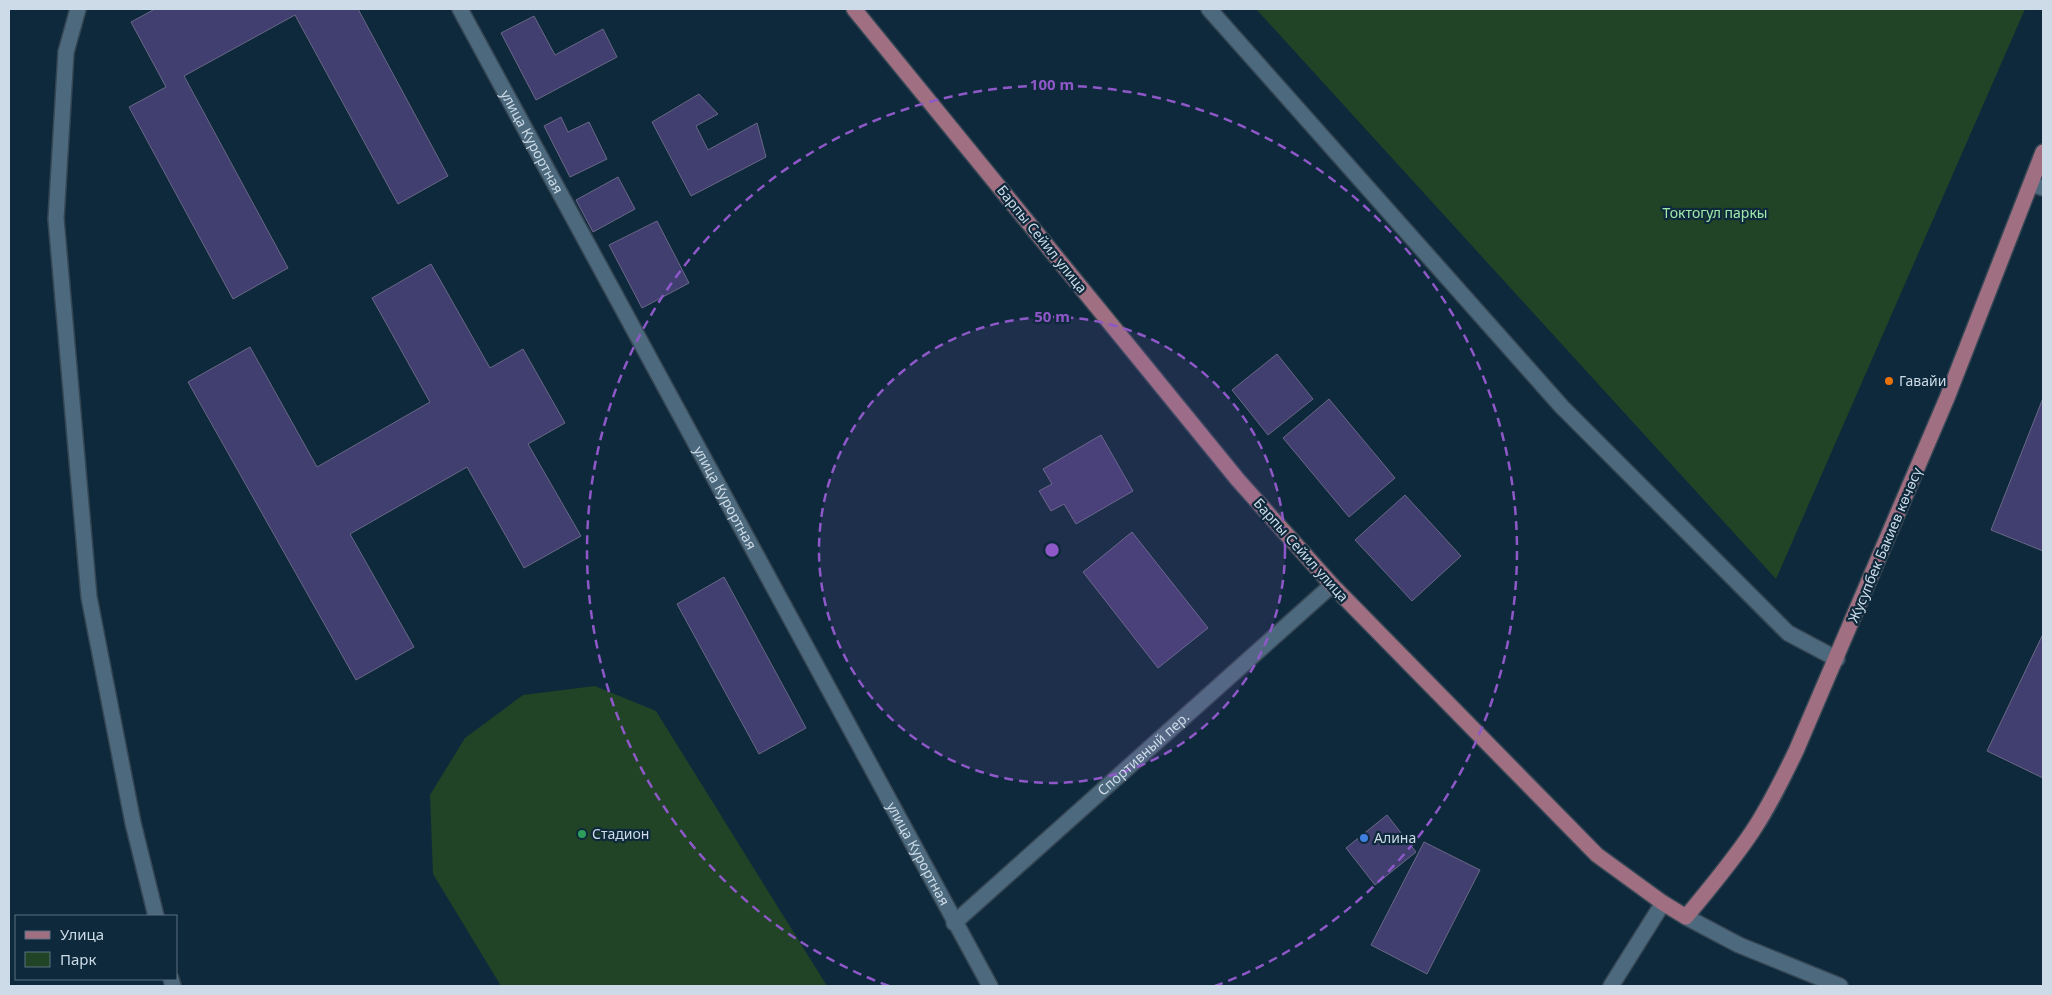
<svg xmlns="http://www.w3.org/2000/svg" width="2052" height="995" font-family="'Noto Sans',sans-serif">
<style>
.green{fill:#214427}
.building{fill:#413e70;stroke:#696886}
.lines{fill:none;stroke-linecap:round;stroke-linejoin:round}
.service-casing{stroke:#354654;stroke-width:18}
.minor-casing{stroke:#354654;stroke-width:18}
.secondary-casing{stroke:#354654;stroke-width:18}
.primary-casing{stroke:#354654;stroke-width:18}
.service{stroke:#4d697d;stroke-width:15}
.minor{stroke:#4d697d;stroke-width:15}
.secondary{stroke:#4d697d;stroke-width:15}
.primary{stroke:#a06f81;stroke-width:15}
.ring{fill:none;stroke:#8f58c9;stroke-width:2.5;stroke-dasharray:9 6}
.food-dot{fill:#e8710a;stroke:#0e293b;stroke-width:2}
.leisure-dot{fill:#2e9e5b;stroke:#0e293b;stroke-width:2}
.shop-dot{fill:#3f7fe0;stroke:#0e293b;stroke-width:2}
.labels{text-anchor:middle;stroke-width:4.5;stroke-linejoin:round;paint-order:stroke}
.street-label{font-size:14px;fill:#ccdbe7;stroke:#0e293b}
.park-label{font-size:14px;fill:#9fe9aa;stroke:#0e293b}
.poi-label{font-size:14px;fill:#ccdbe7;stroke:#0e293b;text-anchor:start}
.centre{fill:#8f58c9;stroke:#0e293b;stroke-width:2.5}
.ring-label{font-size:15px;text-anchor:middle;font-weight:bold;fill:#8f58c9;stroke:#0e293b;stroke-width:4.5;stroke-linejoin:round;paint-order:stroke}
</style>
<rect width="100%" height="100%" fill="#0e293b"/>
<path class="green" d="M1256,9H2025L1776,579Z
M595,686L656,711L827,986H501L433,874L430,795L465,738L523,695Z"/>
<path class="building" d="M155,9H358L448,176L398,204L295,15L184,76L288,268L233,299L129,107L166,87L131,22Z
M534,16L555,55L603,29L617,57L536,100L501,33Z
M699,94L718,114L696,126L708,150L757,123L766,157L691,196L652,122Z
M561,117L568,132L589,122L607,159L570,177L544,126Z
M618,177L635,209L593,232L576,200Z
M657,221L689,283L642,308L609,245Z
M431,264L490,368L523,349L565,423L528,444L581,536L524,568L467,467L350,534L414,647L356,680L188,382L250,347L317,467L430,402L372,298Z
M1277,354L1313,399L1268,435L1232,390Z
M2043,398V551L1991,530Z
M1329,399L1395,478L1349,517L1283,438Z
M1101,435L1133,491L1076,524L1064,504L1051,511L1039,491L1052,484L1043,469Z
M1405,495L1461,556L1412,601L1355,540Z
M1132,532L1208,628L1158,668L1083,572Z
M724,577L806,728L759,754L677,604Z
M2043,634V778L1987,751Z
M1387,815L1416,852L1375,885L1346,848Z
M1424,842L1480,870L1427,974L1371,945Z"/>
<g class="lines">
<g class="service-casing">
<path id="service" d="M1209,9L1562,407L1788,633L1837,659
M2031,184L2043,188
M1611,986L1663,903"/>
</g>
<g class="minor-casing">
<g id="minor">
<path d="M78,9L66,52L56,219L89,597L133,823L156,916"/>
<path id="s1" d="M460,9L990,986"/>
<path id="s2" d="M954,923L1332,585"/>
<path d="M171,979L173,986"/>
</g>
</g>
<g class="secondary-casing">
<path id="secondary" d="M1686,917L1739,945L1840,986"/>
</g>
<g class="primary-casing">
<path id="primary" d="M854,9L1238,480L1332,585L1597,855L1663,903L1686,917C1709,889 1732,862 1752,832C1769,807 1783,778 1796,751L1947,398L2043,152"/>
</g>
<use href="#service" class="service"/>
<use href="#minor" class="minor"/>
<use href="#secondary" class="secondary"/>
<use href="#primary" class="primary"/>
</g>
<circle cx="1052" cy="550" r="233" fill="#8f58c9" fill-opacity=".12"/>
<g class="ring">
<circle cx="1052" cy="550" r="233"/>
<path d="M889 986A465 465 0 1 1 1215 986"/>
</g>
<circle class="food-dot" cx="1889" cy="381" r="5"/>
<circle class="leisure-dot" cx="582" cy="834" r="5"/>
<circle class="shop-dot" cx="1364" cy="838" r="5"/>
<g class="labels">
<g class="street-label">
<text dy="5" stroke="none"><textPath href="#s1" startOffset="151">улица Курортная</textPath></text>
<text transform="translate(1042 239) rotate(51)" y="5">Барпы Сейил улица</text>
<text dy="5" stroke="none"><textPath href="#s1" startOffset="556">улица Курортная</textPath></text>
<text transform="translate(1885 545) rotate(-67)" y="5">Жусупбек Бакиев көчөсү</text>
<text transform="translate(1301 550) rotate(48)" y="5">Барпы Сейил улица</text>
<text dy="5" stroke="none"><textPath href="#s2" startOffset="254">Спортивный пер.</textPath></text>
<text dy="5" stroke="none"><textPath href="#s1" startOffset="961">улица Курортная</textPath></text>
</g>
<g class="park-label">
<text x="1715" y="218">Токтогул паркы</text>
</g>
<g class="poi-label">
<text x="1899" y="386">Гавайи</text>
<text x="592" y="839">Стадион</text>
<text x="1374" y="843">Алина</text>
</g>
</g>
<circle cx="1052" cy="550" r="8" class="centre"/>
<g class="ring-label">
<text x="1052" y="90">100 m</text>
<text x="1052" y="322">50 m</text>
</g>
<rect width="2052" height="995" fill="none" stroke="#ccdbe7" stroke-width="20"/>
<rect x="15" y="915" width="162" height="65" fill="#0e293b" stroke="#5a7080"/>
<rect x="25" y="931" width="25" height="8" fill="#a06f81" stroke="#5a7080"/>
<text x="60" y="940" font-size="15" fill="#ccdbe7">Улица</text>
<rect x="25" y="952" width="25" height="15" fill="#214427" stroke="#5a7080"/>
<text x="60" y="965" font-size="15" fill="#ccdbe7">Парк</text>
</svg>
